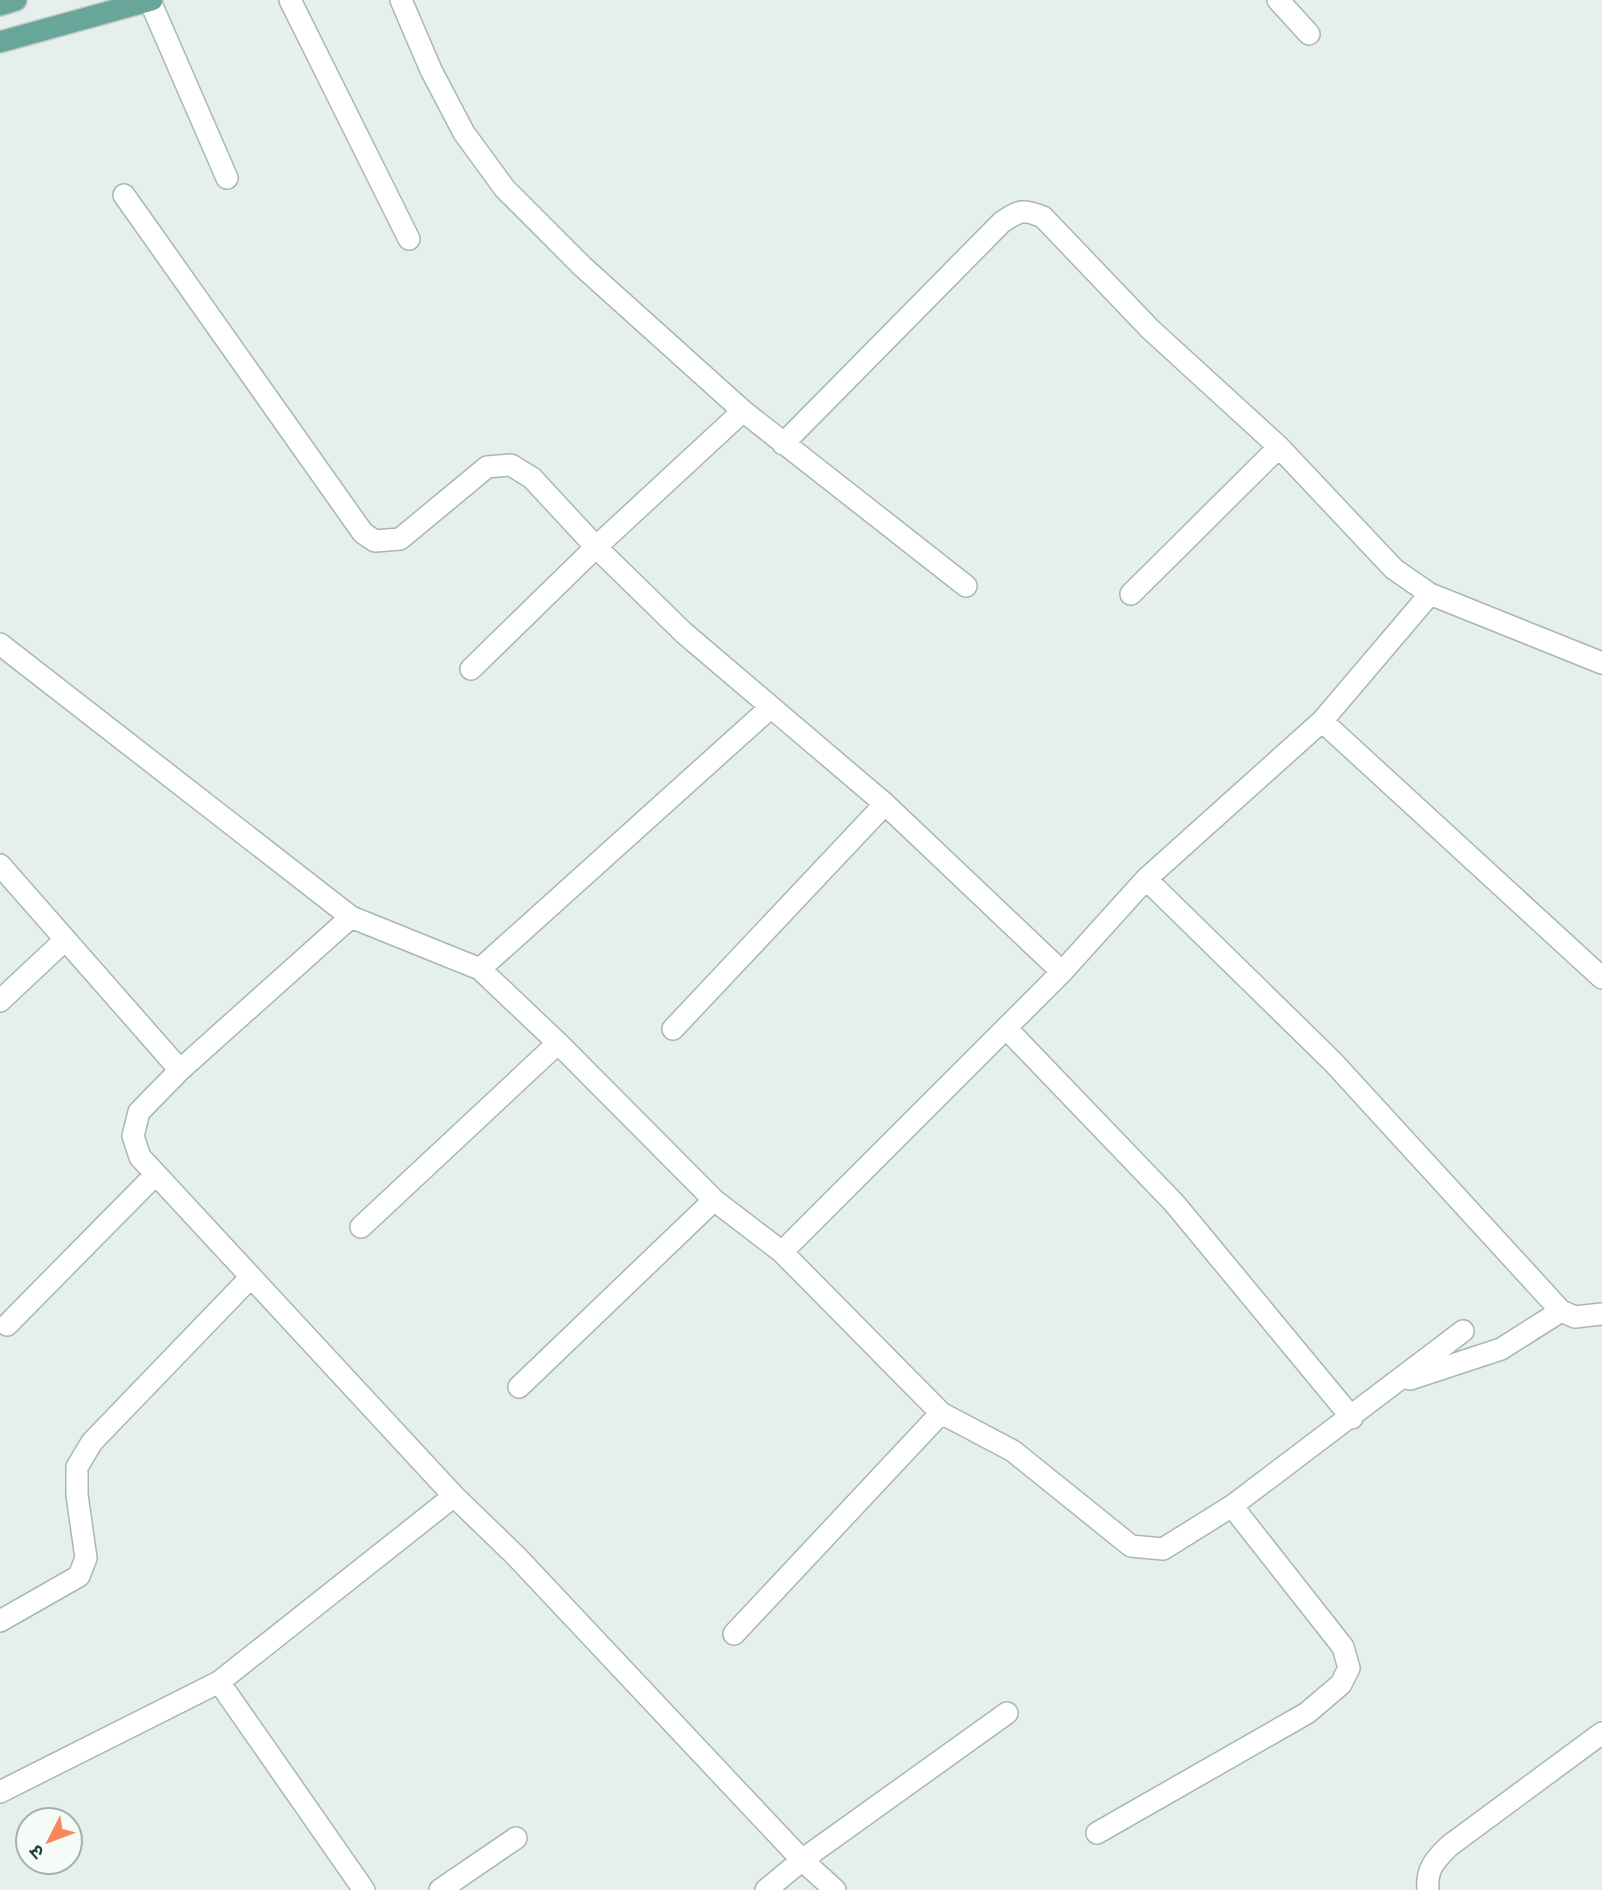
<svg xmlns="http://www.w3.org/2000/svg" width="1602" height="1890" font-family="Mulish,'Noto Sans Devanagari',sans-serif">
<style>
.lines{fill:none;stroke-linecap:round;stroke-linejoin:round}
.street-casing{stroke:#a7b8b3;stroke-width:24}
.primary-casing{stroke:#c1cac8;stroke-width:24}
.street{stroke:#fff;stroke-width:21}
.primary{stroke:#68a699;stroke-width:21}
</style>
<rect width="100%" height="100%" fill="#e5efeb"/>
<g class="lines">
<g class="street-casing">
<path id="street" d="M290,0L409,239
M401,0L431,70L464,133L505,189L583,267L743,411L966,586
M1278,0L1309,34
M150,1L227,178
M124,195L363,533L375,541L400,539L487,467L511,465L532,478L596,547L684,633L885,804L1062,972
M783,444L1002,222C1020,210 1023,209 1043,217L1150,329L1279,447L1394,569L1430,594L1602,663
M1131,594L1279,447
M0,644L351,917L480,969L558,1043L714,1200L782,1252L941,1413L1013,1451L1131,1546L1163,1549L1232,1506L1463,1331
M471,669L596,547L743,411
M1322,721L1602,978
M0,865L180,1070
M1146,879L1333,1062L1561,1311L1575,1317L1602,1314
M351,917L180,1070L139,1112L133,1136L140,1157L454,1496L516,1556L802,1860L835,1890
M480,969L771,707
M0,1001L65,940
M1006,1028L1175,1204L1352,1418
M673,1029L885,804
M361,1227L558,1043
M782,1252L1062,972L1146,879L1322,721L1430,594
M7,1325L156,1174
M1410,1379L1501,1349L1561,1311
M519,1387L714,1200
M0,1621L79,1576L86,1558L77,1495V1467L92,1442L251,1277
M734,1634L941,1413
M219,1682L364,1890
M0,1792L219,1682L454,1496
M1097,1833L1307,1713L1341,1684L1349,1668L1343,1647L1232,1506
M440,1890L516,1838
M766,1890L802,1860L1007,1713
M1428,1890C1426,1869 1435,1860 1449,1846L1602,1733"/>
</g>
<g class="primary-casing">
<path id="primary" d="M0,5L16,0
M0,42L152,0"/>
</g>
<use href="#street" class="street"/>
<use href="#primary" class="primary"/>
</g>
<g transform="translate(49 1841) rotate(228)"><circle r="33" fill="#f6fbf8" stroke="#a2b1ac" stroke-width="2"/>
<path d="M0-5L12 26L0 18L-12 26Z" fill="#f8885a"/>
<text y="-10" font-size="19" font-weight="bold" text-anchor="middle" fill="#23423b">उ</text>
</g>
</svg>
